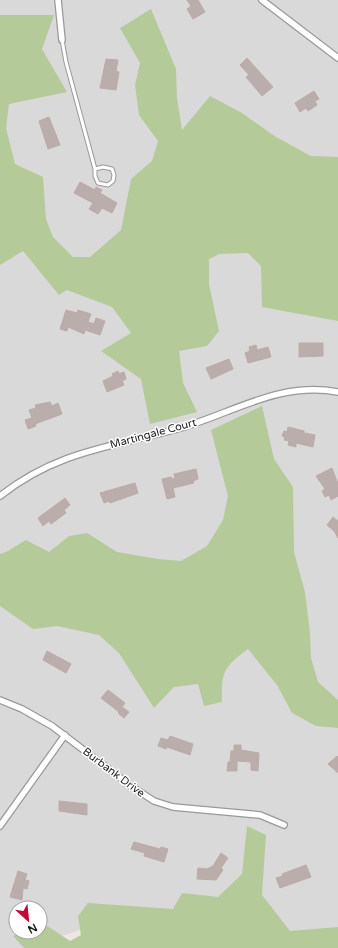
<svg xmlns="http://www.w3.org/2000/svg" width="338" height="948" font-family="'Varela Round',sans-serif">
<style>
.residential{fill:#dad9da;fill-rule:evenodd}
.forest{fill:#b4ca99}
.building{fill:#b9aeac;stroke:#beaaa6}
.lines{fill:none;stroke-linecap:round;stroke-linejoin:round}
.service-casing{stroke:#999;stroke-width:5}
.minor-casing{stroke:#999;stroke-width:8}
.service{stroke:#fff;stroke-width:3}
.minor{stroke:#fff;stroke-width:5.5}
.labels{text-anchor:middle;stroke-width:3;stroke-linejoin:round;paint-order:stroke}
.street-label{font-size:11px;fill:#1c1c1c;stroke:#fff}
</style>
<rect width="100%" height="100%" fill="#ede7e3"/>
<path class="residential" d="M0,0H338V934L115,919L49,940L41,948H0ZM16,908H40V932H16Z"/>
<path class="forest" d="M151,9L176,69L177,98L182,130L210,96L242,113L276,137L311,156L338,157V321L262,307L261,266L248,253L219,254L209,259V284L219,331L207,346L179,351L183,383L197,412L150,424L141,379L101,351L131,333L112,307L67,290L59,295L23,251L0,265V15H54L42,49L67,92L9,104L6,128L15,164L43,177L46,219L53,237L73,257H90L121,230L131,179L152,161L158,141L139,115L135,85L140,63L120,28Z
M262,406L274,459L293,487L294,552L305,592L310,633L311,658L318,682L338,700V728L316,726L292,713L277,685L248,649C224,667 221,671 222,702L204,706L198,684L174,687L154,708L119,653L99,635L57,626L33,629L0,606V554L6,552L26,540L49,552L69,536L87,533L117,552L158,559L181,561L207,546L223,520L228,496L211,430Z
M247,826L266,835L262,895L290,931L338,927V948H24L13,936L20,932H40V921L70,941L81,935L78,916L88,903L173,909L182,893L218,897L242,874Z"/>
<path class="building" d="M187,0H198L205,12L193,19L187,9L191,6Z
M247,58L273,87L262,96L246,77L249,75L240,65Z
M106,59L118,60L116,71L119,72L116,90L100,88Z
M314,91L319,99L315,101L317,105L308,111L306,108L300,112L295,103Z
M49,117L60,145L48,149L39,121Z
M80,182L95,190L96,187L102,190L100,193L117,203L112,213L102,208L98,214L89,209L93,203L74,193Z
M66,310L77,313L78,310L91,314L88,322L94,324L96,318L105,321L100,335L85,330L84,334L68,327L67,331L60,329Z
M299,343H323V356L299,357Z
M256,345L257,350L268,347L271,357L248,363L245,353L250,351L249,347Z
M229,359L233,369L211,379L206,368Z
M118,371L119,374L124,372L126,379L122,381L124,385L107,392L103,381L113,376L112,374Z
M50,402L52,406L58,403L62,414L35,424L36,426L28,429L25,420L32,418L29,410L36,408L35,405Z
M288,427L304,431V433L315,435L313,447L296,443V447L288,445L289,441L284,440L285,437L282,436L284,431L287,432Z
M332,468L338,484V496L331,500L329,495L325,497L322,491L325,489L316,476Z
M196,469L198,479L193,481L194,483L173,488L175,497L167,499L162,479L171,477L172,479L175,478L174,474Z
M135,483L138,493L110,503L109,501L104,503L100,493Z
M65,498L70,505L64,510L66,513L51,524L49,521L43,526L38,518Z
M333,517L338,521V538L334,531L327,525Z
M47,651L71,664L66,673L43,660Z
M108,690L125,703L122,707L129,712L124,718L118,713L119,712L101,698Z
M170,736L193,744L190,755L167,747L166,749L158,746L161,738L168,740Z
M234,745H241V750L259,753L258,771L251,770V762L237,761V771H227L228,762H230L231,751H234Z
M337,756L338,757V773L328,764Z
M59,801L87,804V815L59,811Z
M134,842L160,849L161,847L168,849L164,862L144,856L145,853L131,849Z
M221,853L228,858L221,868L223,870L216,880L197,879L198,868L207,869L213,866Z
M306,865L311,877L280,888L276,878L283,876L282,874Z
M18,871L27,874L25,880L29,881L27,889L23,888L22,900L10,897Z"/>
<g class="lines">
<g class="service-casing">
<path id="service" d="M62,40L66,62L95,169V176L98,183L108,185L113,181L114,175L112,169L103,167L95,169"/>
</g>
<g class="minor-casing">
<path id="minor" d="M58,0L62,40
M262,0L338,58
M0,496C57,451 111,447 177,429C232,414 278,381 338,392
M0,700L22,709L52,726L131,786L154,801L173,807L260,815L284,825
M0,826L65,735"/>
</g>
<use href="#service" class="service"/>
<use href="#minor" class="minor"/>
</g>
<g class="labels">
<g class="street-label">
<text transform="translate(153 433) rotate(-15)" y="4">Martingale Court</text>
<text transform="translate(114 772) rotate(37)" y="4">Burbank Drive</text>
</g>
</g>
<g transform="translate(28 920) rotate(153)"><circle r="19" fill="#ffffff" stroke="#a4a4a4"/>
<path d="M0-3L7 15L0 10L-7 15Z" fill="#be0b37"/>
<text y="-6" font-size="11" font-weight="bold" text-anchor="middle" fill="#1c1c1c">N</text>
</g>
</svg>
